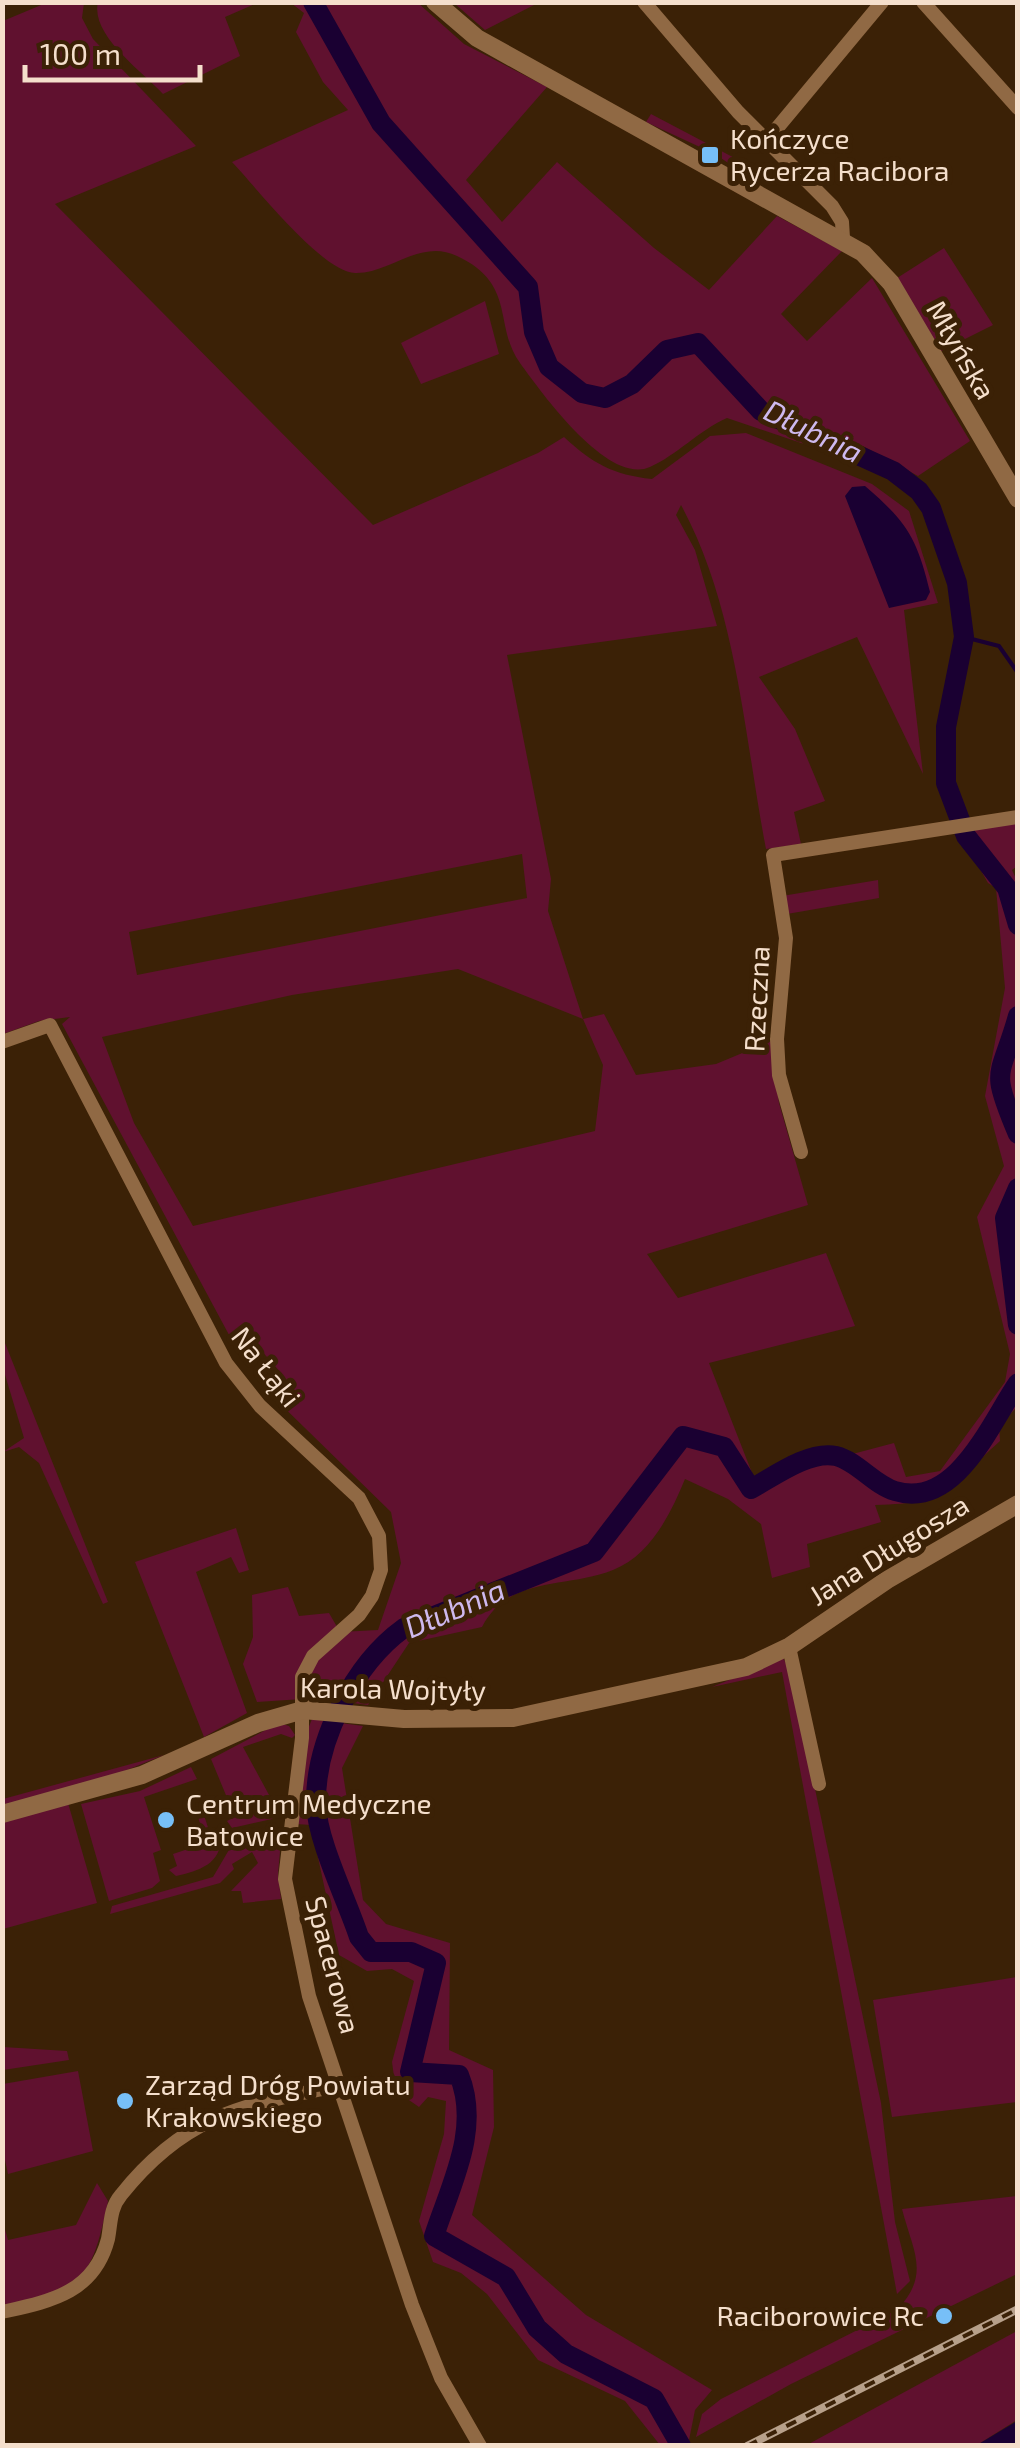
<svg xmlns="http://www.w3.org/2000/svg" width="1020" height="2448" font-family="'Exo 2',sans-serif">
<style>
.green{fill:#60112f;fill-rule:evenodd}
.water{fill:#1a0032}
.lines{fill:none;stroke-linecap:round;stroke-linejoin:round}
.stream{stroke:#1a0032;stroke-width:4}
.river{stroke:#1a0032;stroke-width:20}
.minor{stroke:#906944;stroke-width:14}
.tertiary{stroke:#906944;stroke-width:18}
.rail-casing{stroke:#b7a08a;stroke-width:8}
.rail{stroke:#3b2106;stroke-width:4;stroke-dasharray:11;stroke-linecap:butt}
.poi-dot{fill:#77bff7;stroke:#3b2106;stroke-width:4}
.labels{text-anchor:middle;stroke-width:10;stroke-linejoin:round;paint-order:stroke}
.poi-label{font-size:28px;fill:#f5dfcc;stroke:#3b2106;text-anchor:start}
.street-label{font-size:28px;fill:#f5dfcc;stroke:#3b2106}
.water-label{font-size:30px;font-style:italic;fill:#ceb9ee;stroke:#3b2106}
</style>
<rect width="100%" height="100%" fill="#3b2106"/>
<path class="green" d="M98,2H257V3L225,17L240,56L163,94C142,71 90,35 98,2Z
M46,3H84L82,18L93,39L196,146L55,204L373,525L538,453L564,437C592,463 613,475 652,479L710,436L746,433L872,484L909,511L938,603L904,610L923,774L857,637L759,677L795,729L825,801L794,812L801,844L766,849C744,735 737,608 681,505L676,515L695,550L717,626L507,655L551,879L548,911L583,1019L604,1014L636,1075L716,1064L771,1041L779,1103L808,1205L647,1254L678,1298L826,1253L855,1326L709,1363L754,1478C784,1461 812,1437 845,1456L894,1443L906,1477L940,1471L1005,1382L1010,1354L977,1217L1004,1166L985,1096L1005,988L996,888L988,883L959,832L1017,822V866L1012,870L1018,883L1017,1407L999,1425L1000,1441C946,1489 955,1503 875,1505L881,1522L807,1544L810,1567L772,1578L761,1524L728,1499L685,1479C671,1513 651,1555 613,1570C565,1589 509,1575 482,1627L409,1643L368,1705L317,1698L257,1702L243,1664L253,1637L252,1595L288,1587L299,1616L329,1613L340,1632L378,1630L401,1563L391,1512L263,1387L282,1374L253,1341L235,1346L62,1024L70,1017L39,1021L3,1034V21ZM522,854L527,898L137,975L129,932ZM458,969L583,1019L603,1065L595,1131L193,1226L134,1123L102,1037L292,995Z
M291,3H418L464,44L547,87L466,180L502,222L557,162L654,248L709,290L777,216L842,251L781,314L807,341L872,278L970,441L918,476L863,446L857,462L727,418C698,431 677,455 650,467C608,486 541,392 520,363C493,325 517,284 457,256C420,238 390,274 355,273C322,272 256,187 232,162L348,110L323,82L296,32L304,13Z
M454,3H538L485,30Z
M651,114L744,163L740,171L715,154L646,122Z
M944,248L993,325L939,352L894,280Z
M485,301L499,354L421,384L401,343Z
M878,880L879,898L787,914L782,896Z
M3,1338L108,1602L103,1604L39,1463L19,1447L3,1452L24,1438L3,1368Z
M236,1528L249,1570L239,1573L231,1557L196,1572L247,1713L204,1737L135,1562Z
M783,1658L790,1670L881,2103L895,2222L910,2281L897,2294L782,1672L712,1687Z
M312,1719L363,1726L342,1768L363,1900L386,1924L450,1943L449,2050L493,2070L494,2127L472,2215L586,2315L712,2390L695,2410L689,2440L660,2445L625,2401L538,2360L487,2294L461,2273L433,2262L419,2221L444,2134L446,2101L428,2097L419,2107L396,2091L392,2062L414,1981L392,1969L367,1971L339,1955L311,1825L296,1824L306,1734Z
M279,1723L289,1726L295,1735L292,1738L281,1734L243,1747L281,1817L232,1828L227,1821L235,1817L211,1759Z
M164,1755L112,1776L3,1808V1799Z
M191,1767L197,1779L144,1797L161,1850L153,1853L160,1881L152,1888L109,1901L81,1804L140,1791Z
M68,1803L97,1903L3,1929V1821Z
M204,1815L211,1837L221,1835C222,1864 200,1870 176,1876L169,1870L177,1866L173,1854L206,1843L198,1817Z
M272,1828L282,1829L278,1874L281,1899L243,1903L241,1891H231L258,1863L252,1852L232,1864L234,1869L220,1883L110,1914L112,1906L213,1877L233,1843Z
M1017,1977V2102L892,2117L873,2000Z
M3,2047L67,2051L69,2060L3,2070Z
M78,2071L93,2151L8,2174L3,2151V2084Z
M97,2183L108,2201C91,2283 82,2289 3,2307L2,2219L8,2240L76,2225Z
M1017,2196V2274L791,2384L696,2437L702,2414L721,2399L897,2310C931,2274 913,2252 902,2209Z
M1017,2331V2420L977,2445L805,2446Z"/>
<path class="water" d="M865,486C907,522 917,538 930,592L926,600L889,608L845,496L852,487Z
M1017,2420V2445H977L1017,2421Z"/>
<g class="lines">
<path class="stream" d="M964,637L999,646L1018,673"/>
<path class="river" d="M313,2L381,123L528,287L534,332L549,367L582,393L605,398L632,384L667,350L698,343L761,411L893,471L919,491L931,508L957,583L964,637L946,727V783L966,836L1007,888L1018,925
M1018,1016C1000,1080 989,1066 1018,1134
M1018,1188L1005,1218L1018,1325
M681,2446L654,2399L566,2354L537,2328L506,2277L434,2236C451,2184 481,2129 459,2075L410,2072L436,1963L411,1952H371L359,1937C347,1900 317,1841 316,1804C315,1741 354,1664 404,1628L594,1552L683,1436L724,1447L751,1489C773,1477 809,1450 836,1456C857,1461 874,1485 895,1491C956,1510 991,1422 1018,1383"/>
<path class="minor" d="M644,2L738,112L832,206L842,222L843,238
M923,2L1018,108
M768,139L882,2
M2,1042L50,1025L226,1363L260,1406L359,1498L379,1536L381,1570L372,1596L359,1615L313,1656L302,1677V1738L285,1879L309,1996L412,2305L441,2378L480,2446
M801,1152L779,1075L777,1039L786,938L773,855L1018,817
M789,1647L819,1784
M2,2312C51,2301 94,2293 108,2239C111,2223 110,2208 121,2195C186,2113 245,2105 341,2085"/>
<path class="tertiary" d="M435,2L477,38L863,253L891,283L1018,499
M2,1814L142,1775L258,1723L303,1710L404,1719L513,1718L746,1667L790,1646L887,1580L1018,1504"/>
<g class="rail-casing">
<path id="rail" d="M747,2446L1018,2309"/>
</g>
<use href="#rail" class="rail"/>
</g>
<g class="poi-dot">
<rect x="700" y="145" width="20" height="20" rx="5"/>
<circle cx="166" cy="1820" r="10"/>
<circle cx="125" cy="2101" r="10"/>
<circle cx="944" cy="2316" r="10"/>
</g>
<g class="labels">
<g class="poi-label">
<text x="730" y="149">Kończyce<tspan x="730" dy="32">Rycerza Racibora</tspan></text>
<text x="186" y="1814">Centrum Medyczne<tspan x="186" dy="32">Batowice</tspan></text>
<text x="145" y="2095">Zarząd Dróg Powiatu<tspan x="145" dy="32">Krakowskiego</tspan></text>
<text x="924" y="2326" text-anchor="end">Raciborowice Rc</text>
</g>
<g class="street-label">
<text transform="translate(961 350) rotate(60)" y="10">Młyńska</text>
<text transform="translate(757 999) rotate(-87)" y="10">Rzeczna</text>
<text transform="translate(266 1367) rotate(52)" y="10">Na Łąki</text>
<text transform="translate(889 1550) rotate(-32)" y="10">Jana Długosza</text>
<text transform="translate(393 1689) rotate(1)" y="10">Karola Wojtyły</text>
<text transform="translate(333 1965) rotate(75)" y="10">Spacerowa</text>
</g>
<g class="water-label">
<text transform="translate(813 432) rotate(26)" y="10">Dłubnia</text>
<text transform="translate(455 1609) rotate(-23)" y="10">Dłubnia</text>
</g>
</g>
<rect width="1020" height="2448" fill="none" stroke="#f5dfcc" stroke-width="10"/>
<path d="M25 65v15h175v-15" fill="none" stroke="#f5dfcc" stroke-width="5"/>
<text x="40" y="65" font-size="30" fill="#f5dfcc" stroke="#3b2106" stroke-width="8" paint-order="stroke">100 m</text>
</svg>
